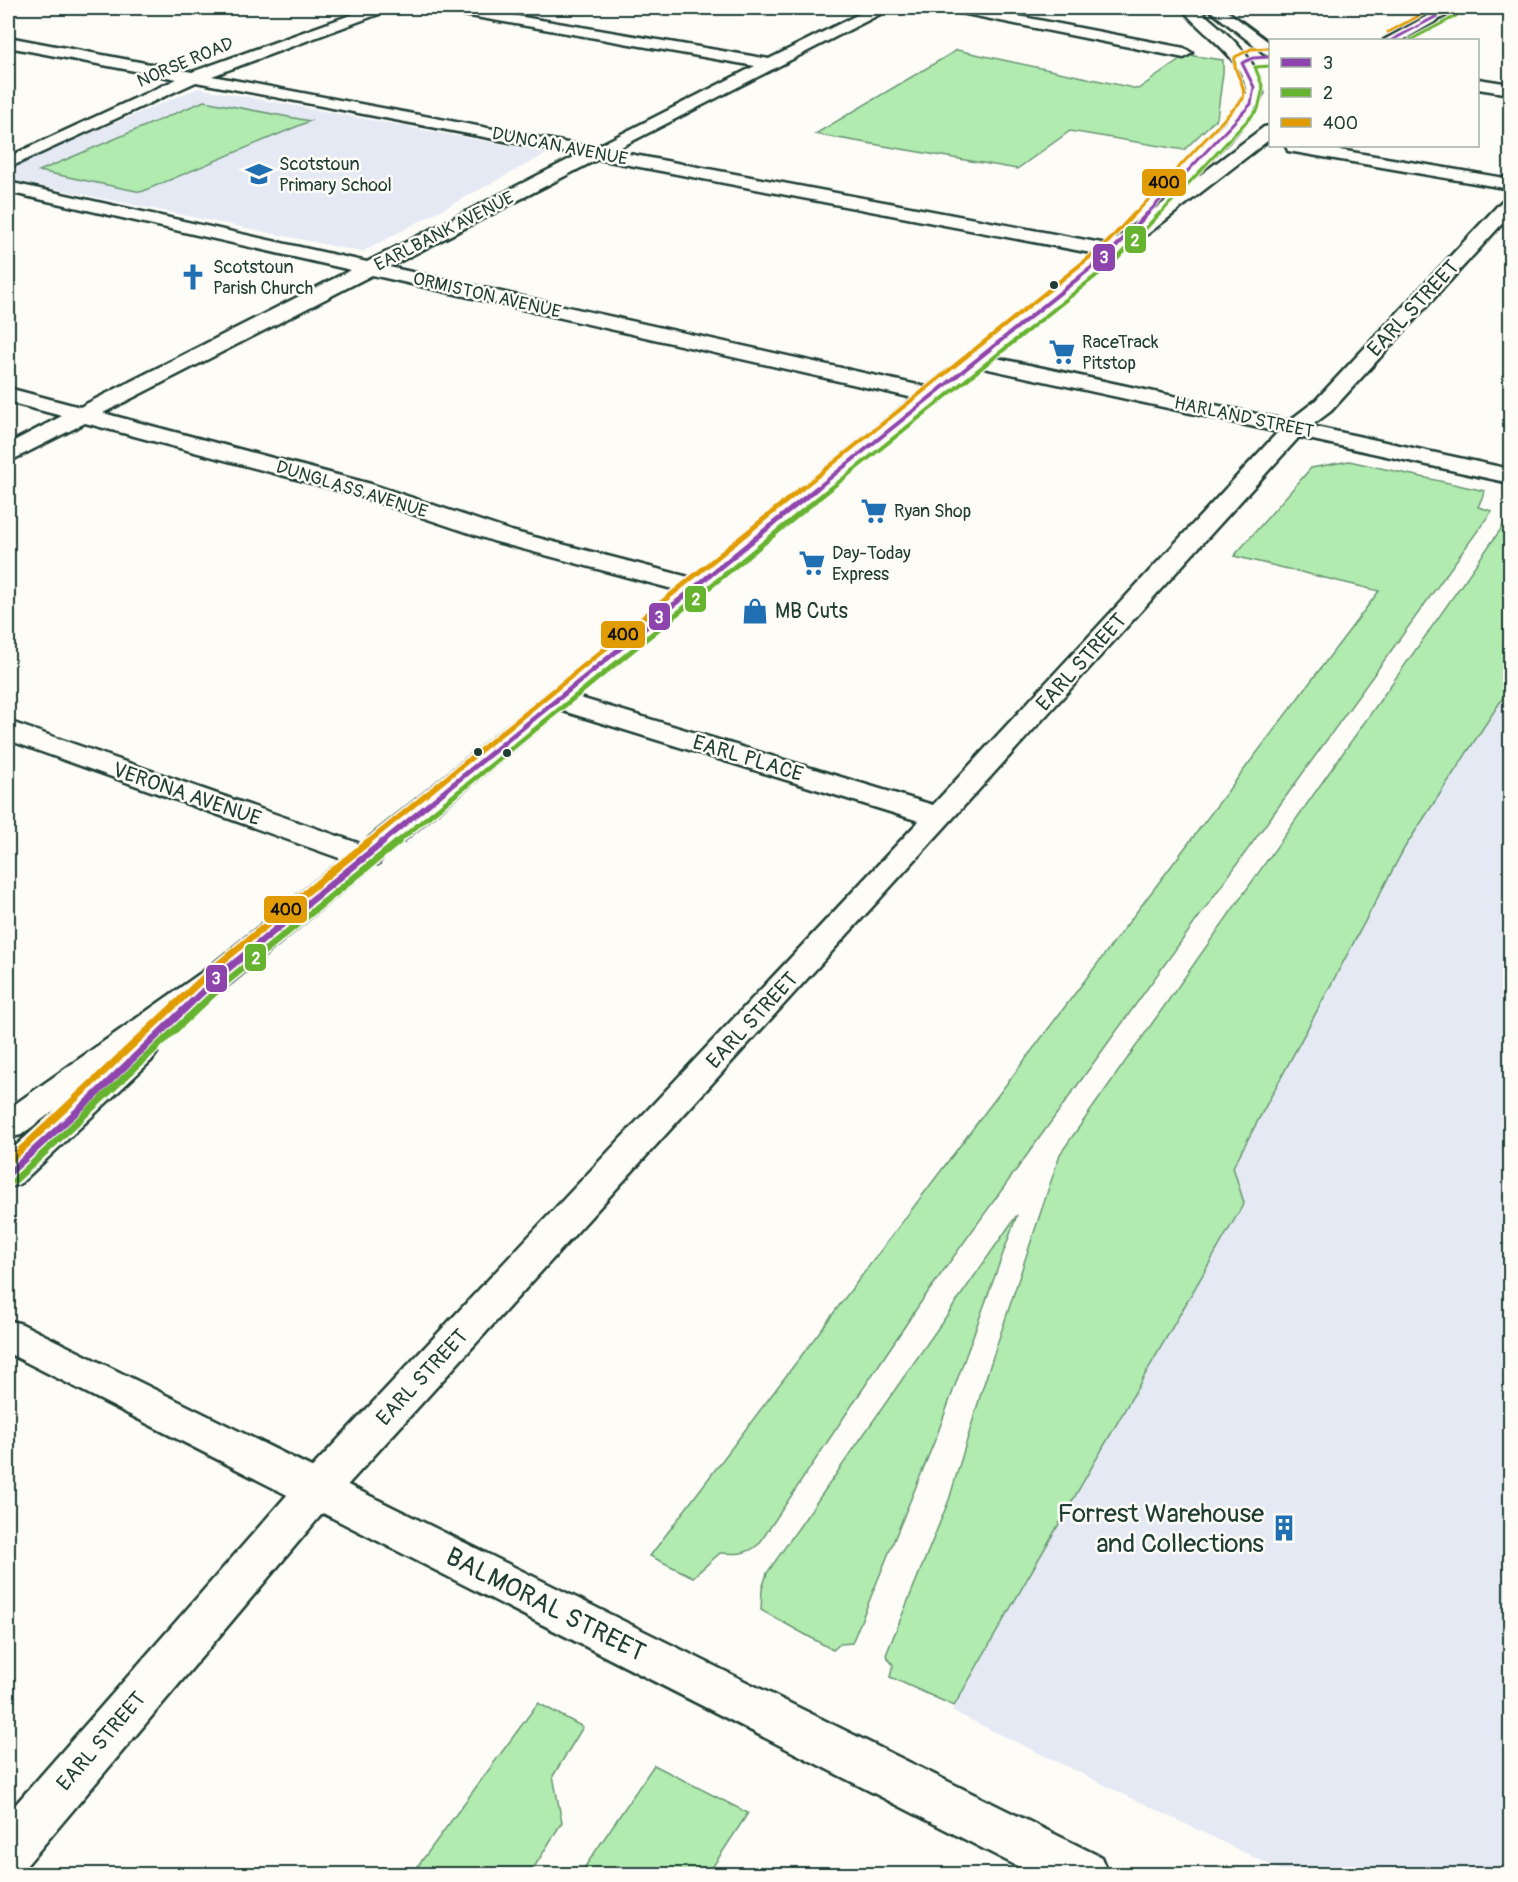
<svg xmlns="http://www.w3.org/2000/svg" width="1518" height="1882" font-family="Pangolin,sans-serif">
<style>
.built{fill:#e4e9f4}
.green{fill:#b1ebb0;stroke:#689472;stroke-width:1.5}
.lines{fill:none;stroke-linecap:round;stroke-linejoin:round}
.minor-casing{stroke:#1f3d34;stroke-width:5}
.tertiary-casing{stroke:#1f3d34;stroke-width:5}
.primary-casing{stroke:#1f3d34;stroke-width:5}
.minor{fill:#fdfcf7;fill-rule:evenodd}
.tertiary{fill:#fdfcf7;fill-rule:evenodd}
.primary{fill:#fdfcf7;fill-rule:evenodd}
.bus-1-far3-casing{stroke:#fdfcf7;stroke-width:5}
.bus-1-far2-casing{stroke:#fdfcf7;stroke-width:7}
.bus-1-far1-casing{stroke:#fdfcf7;stroke-width:9}
.bus-1-casing{stroke:#fdfcf7;stroke-width:11}
.bus-2-far3-casing{stroke:#fdfcf7;stroke-width:5}
.bus-2-far2-casing{stroke:#fdfcf7;stroke-width:7}
.bus-2-far1-casing{stroke:#fdfcf7;stroke-width:9}
.bus-2-casing{stroke:#fdfcf7;stroke-width:11}
.bus-3-far3-casing{stroke:#fdfcf7;stroke-width:5}
.bus-3-far2-casing{stroke:#fdfcf7;stroke-width:7}
.bus-3-far1-casing{stroke:#fdfcf7;stroke-width:9}
.bus-3-casing{stroke:#fdfcf7;stroke-width:11}
.bus-1-far3{stroke:#8e44ad;stroke-width:3}
.bus-1-far2{stroke:#8e44ad;stroke-width:4}
.bus-1-far1{stroke:#8e44ad;stroke-width:5}
.bus-1{stroke:#8e44ad;stroke-width:7}
.bus-2-far3{stroke:#65b32e;stroke-width:3}
.bus-2-far2{stroke:#65b32e;stroke-width:4}
.bus-2-far1{stroke:#65b32e;stroke-width:5}
.bus-2{stroke:#65b32e;stroke-width:7}
.bus-3-far3{stroke:#e19c05;stroke-width:3}
.bus-3-far2{stroke:#e19c05;stroke-width:4}
.bus-3-far1{stroke:#e19c05;stroke-width:5}
.bus-3{stroke:#e19c05;stroke-width:7}
.bus-dot{fill:#1f3d34;stroke:#fdfcf7;stroke-width:2}
.labels{text-anchor:middle;stroke-width:5;stroke-linejoin:round;paint-order:stroke}
.far-street-label{font-size:18px;fill:#1f3d34;stroke:#fdfcf7}
.far-poi-label{font-size:18px;fill:#1f3d34;stroke:#fdfcf7;text-anchor:start}
.street-label{font-size:21px;fill:#1f3d34;stroke:#fdfcf7}
.poi-label{font-size:21px;fill:#1f3d34;stroke:#fdfcf7;text-anchor:start}
.near-poi-label{font-size:26px;fill:#1f3d34;stroke:#fdfcf7;text-anchor:end}
.near-street-label{font-size:26px;fill:#1f3d34;stroke:#fdfcf7}
.line-badge{stroke:#fdfcf7;stroke-width:2}
.badge-label{font-size:16px;text-anchor:middle;font-weight:bold;fill:#fff}
.pale-badge-label{font-size:16px;text-anchor:middle;font-weight:bold;fill:#111}
</style>
<rect width="100%" height="100%" fill="#fdfcf7"/>
<filter id="ink" filterUnits="userSpaceOnUse"><feTurbulence type="fractalNoise" baseFrequency=".0167" numOctaves="2"/><feDisplacementMap in="SourceGraphic" scale="12" xChannelSelector="R" yChannelSelector="G"/><feConvolveMatrix kernelMatrix="1 2 1 2 8 2 1 2 1" color-interpolation-filters="sRGB"/></filter>
<g filter="url(#ink)">
<path class="built" d="M198,88L548,153L362,252L8,179V168Z
M1510,687V1874H1289L952,1711L1244,1203L1232,1167L1405,847Z"/>
<path class="green" d="M957,50L1138,89L1187,55L1223,60V73L1217,118L1184,150L1070,131L1017,169L815,134Z
M204,101L310,121L141,192L39,171Z
M1349,461L1485,491L1478,507L1492,511L923,1299L759,1544C747,1555 735,1554 720,1553L693,1577L650,1556L1379,591L1234,556L1311,468Z
M1510,516V687L1405,847L1233,1167L1244,1203L954,1706L890,1677L893,1665L886,1655L949,1500L982,1390L1060,1154Z
M1017,1215L937,1435L852,1643L840,1644L833,1650L761,1610L762,1589L767,1573Z
M538,1703L583,1727L553,1776L562,1822L530,1874H412Z
M654,1765L748,1813L708,1874H580Z"/>
<g class="lines">
<g class="minor-casing">
<path id="minor" d="M370,8H389L387,11L212,76L594,148L755,66L447,12L442,11L440,8H470L769,59L871,8H888L886,11L613,151L1112,245L1119,247L1122,251L1119,255L1112,257L598,159L389,267L931,388L939,390L942,395L939,400L931,402L372,275L103,413L371,484L511,531L704,581L708,587L704,593L695,595L493,541L353,494L85,423L16,458L8,460V444L62,416L8,402V388L80,407L351,270L8,192V182L367,262L578,155L196,82L8,168V157L177,79L8,47V37L192,72Z
M949,8H976L1184,48L1192,53L1184,58L956,12Z
M1489,8H1510V13L1496,12Z
M1478,79L1510,84V94L1478,89Z
M1286,146H1316L1510,179V189L1294,152L1288,151Z
M1510,198V215L1331,411L1311,426L1510,469V483L1299,437L332,1502L26,1866L8,1872V1813L302,1478L919,821L547,706L543,700L547,694L557,692L567,694L933,805L1278,432L970,365L967,360L970,355L978,354L1289,421L1315,401L1503,200Z
M8,721L378,850L383,857L378,864L367,866L356,864L8,740Z"/>
</g>
<g class="tertiary-casing">
<path id="tertiary" d="M1442,8H1459L1403,40H1384Z
M8,1320L22,1324L1101,1857L1108,1874H1033L8,1353Z"/>
</g>
<g class="primary-casing">
<path id="primary" d="M1182,8H1197C1223,30 1258,57 1263,93C1248,129 1204,164 1176,193H1164L1161,189L1164,185L1225,122L1247,93C1242,54 1203,37 1182,8Z
M1207,8H1223L1270,43V55L1264,53Z
M1270,126V139C917,410 576,699 232,982L147,1044L151,1045L157,1053L151,1061L21,1183L8,1187V1153L55,1110L21,1135L8,1138V1109L208,968L923,390L1105,247L1264,127Z"/>
</g>
<use href="#minor" class="minor"/>
<use href="#tertiary" class="tertiary"/>
<use href="#primary" class="primary"/>
<g class="bus-1-far3-casing">
<path id="bus-1-far3" d="M1392,40L1452,8
M1146,215L1251,104L1254,87L1242,63L1253,58L1270,57"/>
</g>
<g class="bus-1-far2-casing">
<path id="bus-1-far2" d="M815,490L1112,251L1148,213"/>
</g>
<g class="bus-1-far1-casing">
<path id="bus-1-far1" d="M381,843L817,488"/>
</g>
<g class="bus-1-casing">
<path id="bus-1" d="M8,1174L95,1095L220,975L383,842"/>
</g>
<g class="bus-2-far3-casing">
<path id="bus-2-far3" d="M1410,40L1456,16
M1159,215L1258,109L1263,88L1255,67L1270,66"/>
</g>
<g class="bus-2-far2-casing">
<path id="bus-2-far2" d="M829,490L1118,258L1160,213"/>
</g>
<g class="bus-2-far1-casing">
<path id="bus-2-far1" d="M396,843L831,488"/>
</g>
<g class="bus-2-casing">
<path id="bus-2" d="M14,1181L226,982L398,842"/>
</g>
<g class="bus-3-far3-casing">
<path id="bus-3-far3" d="M1388,32L1434,8
M1134,215L1243,99C1247,83 1232,73 1235,57L1251,49L1269,48"/>
</g>
<g class="bus-3-far2-casing">
<path id="bus-3-far2" d="M800,490L1106,244L1135,213"/>
</g>
<g class="bus-3-far1-casing">
<path id="bus-3-far1" d="M367,843L802,488"/>
</g>
<g class="bus-3-casing">
<path id="bus-3" d="M8,1162L214,968L368,842"/>
</g>
<use href="#bus-1-far3" class="bus-1-far3"/>
<use href="#bus-1-far2" class="bus-1-far2"/>
<use href="#bus-1-far1" class="bus-1-far1"/>
<use href="#bus-1" class="bus-1"/>
<use href="#bus-2-far3" class="bus-2-far3"/>
<use href="#bus-2-far2" class="bus-2-far2"/>
<use href="#bus-2-far1" class="bus-2-far1"/>
<use href="#bus-2" class="bus-2"/>
<use href="#bus-3-far3" class="bus-3-far3"/>
<use href="#bus-3-far2" class="bus-3-far2"/>
<use href="#bus-3-far1" class="bus-3-far1"/>
<use href="#bus-3" class="bus-3"/>
</g>
</g>
<defs>
<g id="school-bare" transform="scale(2.07)"><path d="M0-5L7-2L0 1L-7-2ZM-4 1L0 2.5L4 1V4Q0 6-4 4Z" fill="#1f6fb2" stroke="#fdfcf7" stroke-width="2.5" paint-order="stroke"/></g>
<g id="church-bare" transform="scale(2.07)"><path d="M-1.2-6h2.4v3.5h3.3v2.4h-3.3V6h-2.4V-.1h-3.3v-2.4h3.3Z" fill="#1f6fb2" stroke="#fdfcf7" stroke-width="2.5" paint-order="stroke"/></g>
<g id="supermarket-bare" transform="scale(2.07)"><path d="M-6-5.5h2.5l.6 2H6L4.5 2H-2.5L-4.4-4H-6ZM-1.5 3.2a1.3 1.3 0 1 0 .1 0ZM3 3.2a1.3 1.3 0 1 0 .1 0Z" fill="#1f6fb2" stroke="#fdfcf7" stroke-width="2.5" paint-order="stroke"/></g>
<g id="shop-bare" transform="scale(2.07)"><path d="M-5-2.5h2.3a2.7 3.5 0 0 1 5.4 0H5L5.5 6h-11ZM-1.5-2.5h3a1.5 2.3 0 0 0-3 0Z" fill="#1f6fb2" stroke="#fdfcf7" stroke-width="2.5" paint-order="stroke"/></g>
<g id="building-bare" transform="scale(2.07)"><path d="M-4-6H4V6H1V3H-1V6H-4ZM-2.5-4.3h1.7v1.8h-1.7ZM.8-4.3h1.7v1.8H.8ZM-2.5-1h1.7V.8h-1.7ZM.8-1h1.7V.8H.8Z" fill="#1f6fb2" stroke="#fdfcf7" stroke-width="2.5" paint-order="stroke"/></g>
</defs>
<g fill-rule="evenodd">
<use href="#school-bare" x="259" y="174"/>
<use href="#church-bare" x="193" y="277"/>
<use href="#supermarket-bare" x="1062" y="352"/>
<use href="#supermarket-bare" x="874" y="511"/>
<use href="#supermarket-bare" x="812" y="563"/>
<use href="#shop-bare" x="755" y="611"/>
<use href="#building-bare" x="1284" y="1528"/>
</g>
<g class="bus-dot">
<circle cx="1054" cy="285" r="5"/>
<circle cx="478" cy="752" r="5"/>
<circle cx="507" cy="753" r="5"/>
</g>
<g class="labels">
<g class="far-street-label">
<text transform="translate(185 62) rotate(-23)" y="6">NORSE ROAD</text>
<text transform="translate(560 146) rotate(11)" y="6">DUNCAN AVENUE</text>
<text transform="translate(444 231) rotate(-27)" y="6">EARLBANK AVENUE</text>
<text transform="translate(487 295) rotate(13)" y="6">ORMISTON AVENUE</text>
<text transform="translate(1244 417) rotate(12)" y="6">HARLAND STREET</text>
<text transform="translate(352 489) rotate(17)" y="6">DUNGLASS AVENUE</text>
</g>
<g class="far-poi-label">
<text x="279" y="170">Scotstoun<tspan x="279" dy="21">Primary School</tspan></text>
<text x="213" y="273">Scotstoun<tspan x="213" dy="21">Parish Church</tspan></text>
<text x="1082" y="348">RaceTrack<tspan x="1082" dy="21">Pitstop</tspan></text>
<text x="894" y="517">Ryan Shop</text>
<text x="832" y="559">Day-Today<tspan x="832" dy="21">Express</tspan></text>
</g>
<g class="street-label">
<text transform="translate(1413 308) rotate(-47)" y="7">EARL STREET</text>
<text transform="translate(1081 662) rotate(-48)" y="7">EARL STREET</text>
<text transform="translate(748 758) rotate(17)" y="7">EARL PLACE</text>
<text transform="translate(187 794) rotate(19)" y="7">VERONA AVENUE</text>
<text transform="translate(752 1020) rotate(-47)" y="7">EARL STREET</text>
<text transform="translate(422 1377) rotate(-47)" y="7">EARL STREET</text>
<text transform="translate(101 1741) rotate(-49)" y="7">EARL STREET</text>
</g>
<g class="poi-label">
<text x="775" y="618">MB Cuts</text>
</g>
<g class="near-poi-label">
<text x="1264" y="1522">Forrest Warehouse<tspan x="1264" dy="30">and Collections</tspan></text>
</g>
<g class="near-street-label">
<text transform="translate(546 1604) rotate(27)" y="9">BALMORAL STREET</text>
</g>
</g>
<g class="line-badge">
<rect x="1141" y="168" width="46" height="29" rx="6" fill="#e19c05"/>
<rect x="1124" y="225" width="23" height="29" rx="6" fill="#65b32e"/>
<rect x="1092" y="243" width="24" height="29" rx="6" fill="#8e44ad"/>
<rect x="684" y="585" width="23" height="28" rx="6" fill="#65b32e"/>
<rect x="648" y="602" width="23" height="29" rx="6" fill="#8e44ad"/>
<rect x="600" y="620" width="46" height="29" rx="6" fill="#e19c05"/>
<rect x="263" y="895" width="45" height="29" rx="6" fill="#e19c05"/>
<rect x="244" y="943" width="23" height="29" rx="6" fill="#65b32e"/>
<rect x="205" y="964" width="23" height="29" rx="6" fill="#8e44ad"/>
</g>
<g class="badge-label">
<text x="1135" y="246">2</text>
<text x="1104" y="263">3</text>
<text x="696" y="605">2</text>
<text x="659" y="623">3</text>
<text x="256" y="964">2</text>
<text x="216" y="984">3</text>
</g>
<g class="pale-badge-label">
<text x="1164" y="188">400</text>
<text x="623" y="640">400</text>
<text x="286" y="915">400</text>
</g>
<rect width="1518" height="1882" fill="none" stroke="#fdfcf7" stroke-width="30"/>
<rect x="15" y="15" width="1488" height="1852" fill="none" stroke="#1f3d34" stroke-width="2" filter="url(#ink)"/>
<rect x="1269" y="39" width="210" height="108" fill="#fdfcf7" stroke="#a4b0a9" stroke-width="1.5"/>
<rect x="1281" y="58" width="30" height="9" fill="#8e44ad" stroke="#a4b0a9" stroke-width="1.5"/>
<text x="1323" y="69" font-size="18" fill="#1f3d34">3</text>
<rect x="1281" y="88" width="30" height="9" fill="#65b32e" stroke="#a4b0a9" stroke-width="1.5"/>
<text x="1323" y="99" font-size="18" fill="#1f3d34">2</text>
<rect x="1281" y="118" width="30" height="9" fill="#e19c05" stroke="#a4b0a9" stroke-width="1.5"/>
<text x="1323" y="129" font-size="18" fill="#1f3d34">400</text>
</svg>
